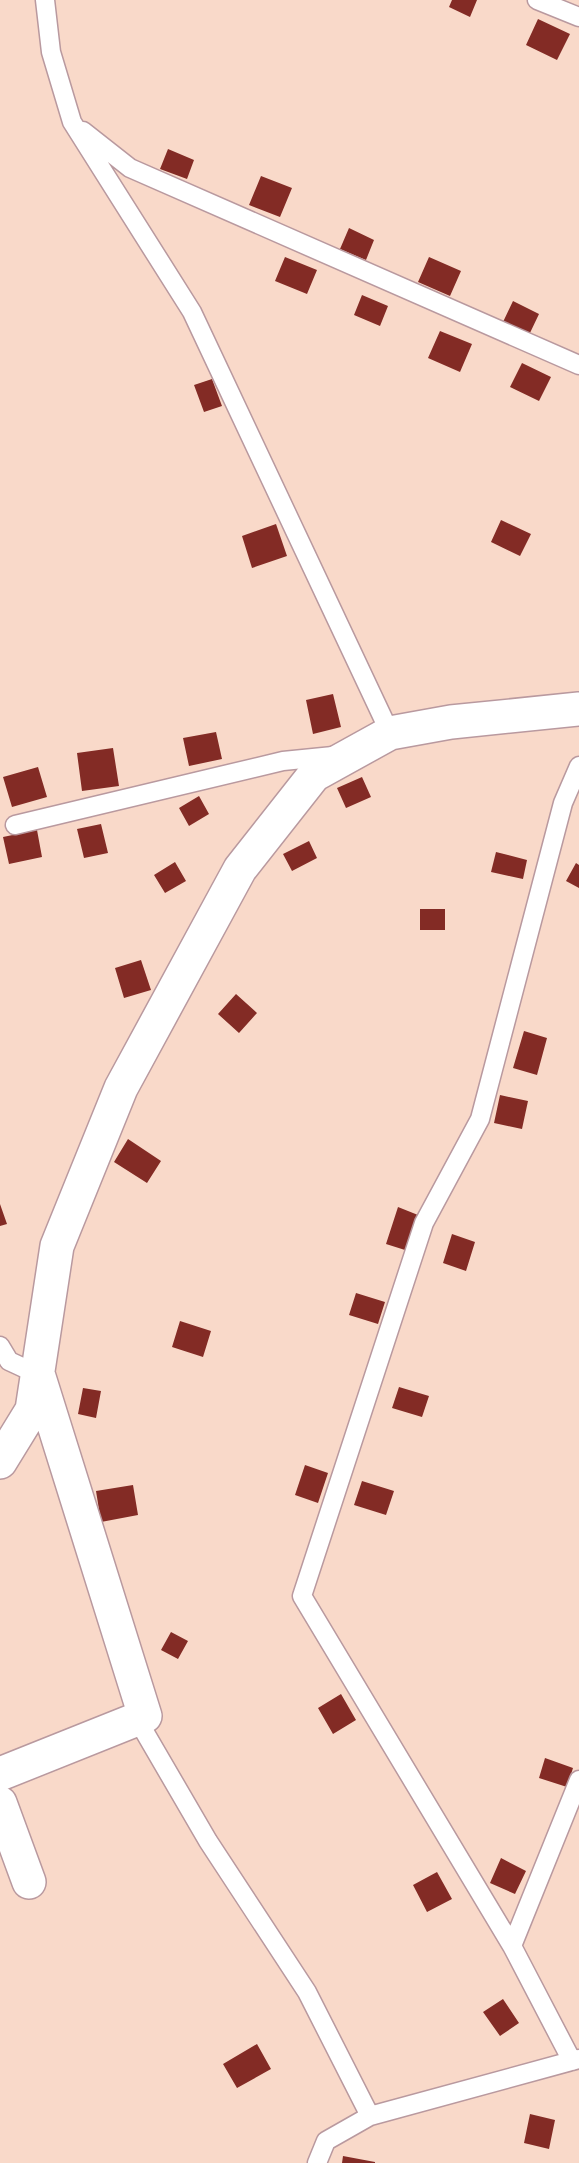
<svg xmlns="http://www.w3.org/2000/svg" width="579" height="2163" font-family="Commissioner,sans-serif">
<style>
.green{fill:#f9d9c9}
.building{fill:#832b25}
.lines{fill:none;stroke-linecap:round;stroke-linejoin:round}
.service-casing{stroke:#b9999f;stroke-width:21}
.minor-casing{stroke:#b9999f;stroke-width:36}
.service{stroke:#fff;stroke-width:18}
.minor{stroke:#fff;stroke-width:33}
</style>
<rect width="100%" height="100%" fill="#fef7f8"/>
<path class="green" d="M0,0H579V2163H0Z"/>
<path class="building" d="M452,0H477L470,17L449,7Z
M538,19L570,34L557,60L526,45Z
M168,149L194,160L187,179L160,169Z
M261,176L292,188L280,217L249,205Z
M349,228L374,240L366,260L340,249Z
M285,257L317,270L307,294L275,281Z
M429,257L461,271L450,296L418,282Z
M362,295L388,306L380,326L354,315Z
M513,301L539,314L529,335L503,322Z
M440,331L472,344L460,372L428,358Z
M522,363L551,377L539,401L510,387Z
M212,379L222,406L204,412L194,385Z
M501,520L531,534L520,556L491,542Z
M276,524L287,556L252,568L242,536Z
M333,694L341,727L313,734L306,700Z
M216,732L222,759L189,766L183,738Z
M113,748L119,786L82,791L77,753Z
M38,767L47,797L12,807L3,777Z
M362,777L371,797L346,808L337,788Z
M199,796L209,814L189,826L179,808Z
M101,824L108,853L84,858L77,829Z
M37,830L42,857L9,864L3,837Z
M309,841L317,858L292,871L283,854Z
M496,852L527,860L523,879L491,872Z
M175,862L186,881L165,893L154,875Z
M576,863L579,865V888L566,881Z
M420,909H445V930H420Z
M141,960L151,990L124,998L115,968Z
M236,994L257,1013L239,1033L218,1014Z
M524,1031L547,1038L537,1075L513,1068Z
M500,1095L528,1101L522,1129L494,1123Z
M128,1139L161,1161L147,1183L114,1162Z
M0,1204L7,1224L0,1226Z
M398,1207L418,1215L405,1250L386,1244Z
M452,1234L475,1242L466,1271L443,1263Z
M356,1293L385,1302L378,1324L349,1315Z
M180,1321L211,1331L203,1357L172,1347Z
M399,1387L429,1396L422,1417L392,1408Z
M83,1388L101,1391L96,1418L78,1414Z
M305,1465L328,1473L318,1503L295,1495Z
M362,1481L394,1491L386,1515L354,1505Z
M133,1485L138,1515L101,1522L96,1491Z
M171,1632L188,1641L178,1659L161,1650Z
M341,1694L356,1720L333,1734L318,1708Z
M545,1758L573,1768L567,1787L539,1778Z
M501,1858L526,1871L515,1894L490,1883Z
M437,1872L452,1899L427,1912L413,1885Z
M503,1999L519,2023L500,2036L483,2012Z
M257,2044L271,2069L237,2088L223,2064Z
M530,2114L555,2120L549,2149L524,2143Z
M343,2156L375,2162V2163H342Z"/>
<g class="lines">
<g class="service-casing">
<path id="service" d="M45,0L51,52L72,122L192,312L390,733
M537,0L579,17
M83,131L130,168L579,365
M15,825L283,761L333,756
M0,1346L9,1361L37,1374
M137,1719L208,1841L307,1992L370,2116
M512,1946L579,1780
M572,2061L512,1946L302,1596L424,1223L480,1119L563,803L579,766
M317,2163L326,2141L370,2116L579,2059"/>
</g>
<g class="minor-casing">
<path id="minor" d="M0,1462L32,1410L57,1246L121,1088L240,869L314,775L390,733L451,722L579,709
M0,1774L145,1716L39,1377
M0,1803L29,1882"/>
</g>
<use href="#service" class="service"/>
<use href="#minor" class="minor"/>
</g>
</svg>
